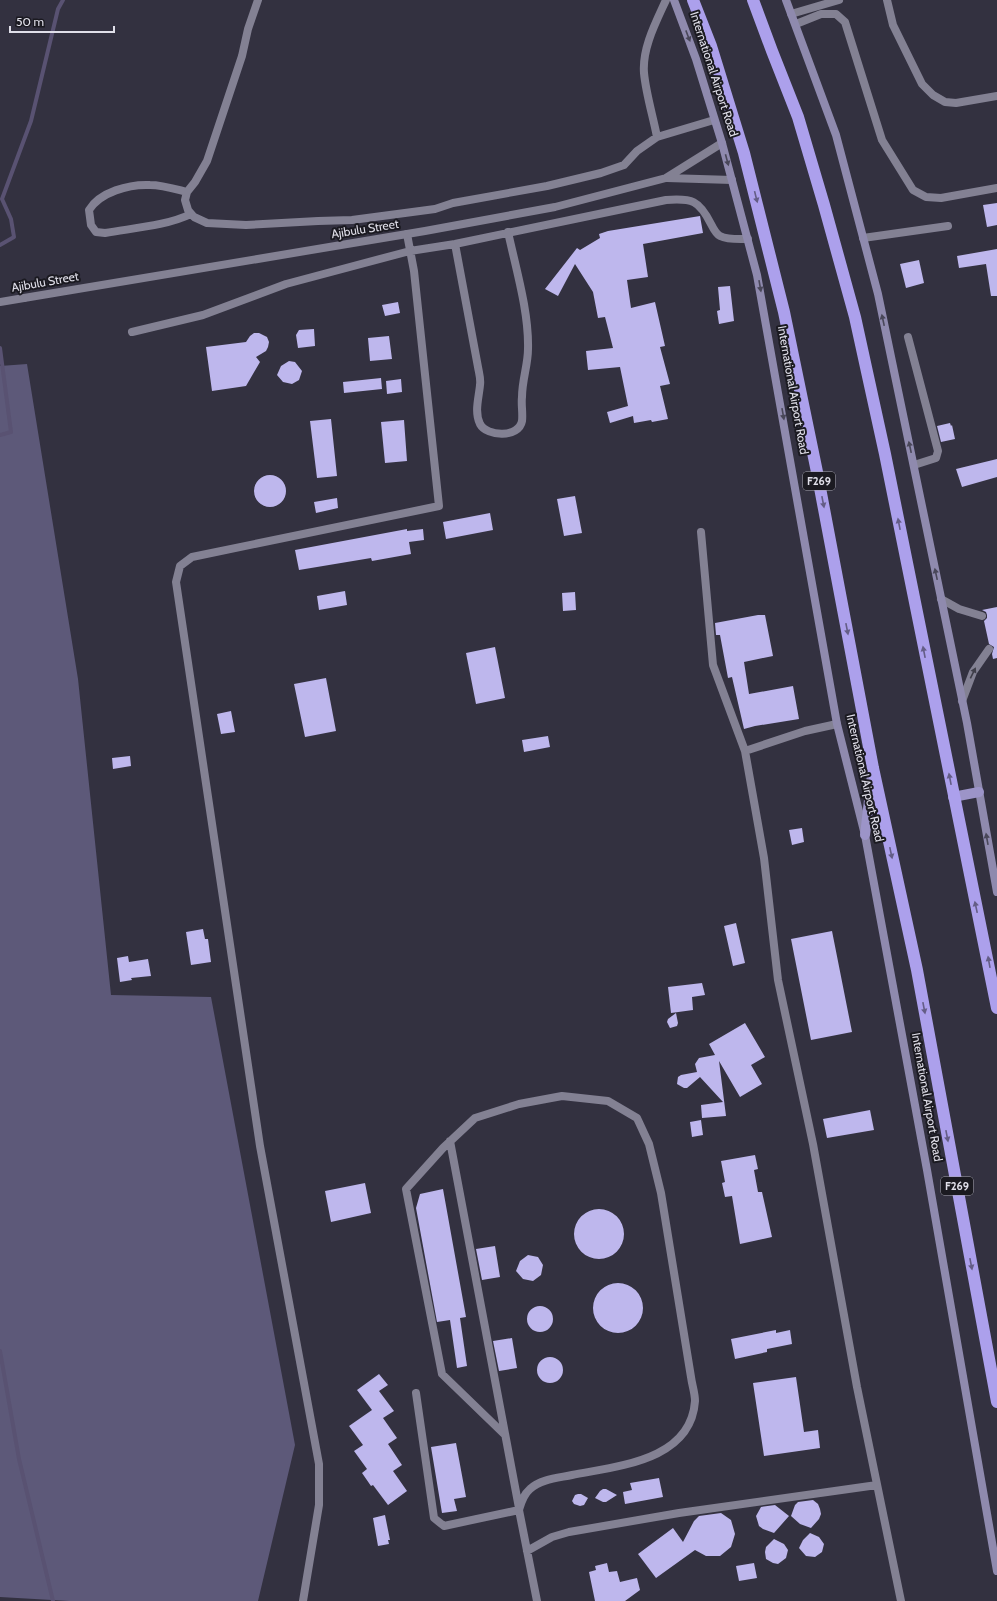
<svg xmlns="http://www.w3.org/2000/svg" width="997" height="1601" font-family="Cabin,sans-serif">
<style>
.green{fill:#5d5979}
.lines{fill:none;stroke-linecap:round;stroke-linejoin:round}
.stream{stroke:#595272;stroke-width:4}
.building{fill:#beb7ed}
.service{stroke:#838193;stroke-width:8}
.minor{stroke:#838193;stroke-width:8}
.tertiary{stroke:#838193;stroke-width:8}
.secondary{stroke:#8f8aae;stroke-width:8}
.primary{stroke:#9c94c8;stroke-width:10}
.motorway{stroke:#aca0ec;stroke-width:12}
.oneway{fill:#494759}
.oneway2{fill:#645d86}
.oneway3{fill:#3f3e49}
.labels{text-anchor:middle;stroke-width:4;stroke-linejoin:round;paint-order:stroke}
.shield{fill:#1b1a21;stroke:#a5a4ad;stroke-width:1}
.shield-label{font-size:11px;font-weight:bold;fill:#e0dfe9}
.street-label{font-size:12px;fill:#e0dfe9;stroke:#1b1a21}
</style>
<rect width="100%" height="100%" fill="#333140"/>
<path class="green" d="M27,364L78,679L111,995L211,997L295,1445L258,1601H69L0,1597V366Z"/>
<g class="lines">
<path class="stream" d="M0,245L14,237L11,219L2,199L31,121L58,9L63,0
M0,348L11,432L0,435
M0,1351L19,1459L53,1601"/>
</g>
<path class="building" d="M997,203V225L987,227L983,205Z
M700,216L703,233L643,244L648,277L627,280L631,308L655,302L665,346L660,347L670,384L660,386L668,419L652,422L651,420L634,423L633,416L610,423L607,412L628,406L620,367L588,370L586,351L613,348L605,317L598,318L593,292L575,264L558,296L545,289L577,248L580,250L600,238L599,234L608,231Z
M997,249V296H991L986,264L959,268L957,256Z
M919,260L924,283L906,288L900,264Z
M730,286L734,321L719,324L717,311L720,310L718,287Z
M398,302L400,313L385,316L382,305Z
M314,329L315,346L298,348L296,335L299,330Z
M254,333H259L267,337L269,342L268,347L266,351L256,357L260,362L246,386L212,391L206,347L246,342L250,336Z
M389,336L392,359L370,361L368,338Z
M289,361L295,362L302,371L299,380L292,384L283,382L277,375L281,366Z
M381,378L382,389L344,393L343,382Z
M401,379L402,392L387,394L386,381Z
M331,419L337,476L317,478L310,421Z
M404,420L407,461L385,463L381,422Z
M950,423L951,426L952,425L955,439L941,442L937,426Z
M997,459V477L962,487L956,469Z
M254 491a16 16 0 1 1 32 0a16 16 0 1 1-32 0Z
M575,496L582,533L564,536L557,499Z
M337,498L338,508L316,513L314,502Z
M490,513L493,530L446,539L443,522Z
M407,529V531L423,529L424,540L409,542L411,554L372,561L371,558L299,570L295,550Z
M345,591L347,605L319,610L317,596Z
M575,592L576,610L563,611L562,593Z
M997,607V658L993,659L992,654L994,647L989,644L984,621L987,618V615L986,612L982,610Z
M758,615H765L773,656L744,662L749,694L793,686L799,719L755,726L744,729L732,677L728,678L720,635H716L715,623Z
M495,647L505,698L476,704L466,653Z
M326,678L336,731L305,737L294,684Z
M231,711L235,732L221,734L217,714Z
M548,736L550,747L524,752L522,740Z
M130,756L131,766L113,769L112,758Z
M802,828L804,842L792,845L789,830Z
M736,923L745,963L733,966L724,926Z
M203,929L205,939H208L211,962L191,965L186,932Z
M832,931L852,1032L811,1040L791,939Z
M128,956L129,962L148,959L151,976L131,978L132,980L120,982L117,958Z
M702,983L705,995L692,997L693,1010L671,1013L668,987Z
M676,1013L678,1023L677,1026L670,1028L667,1022L668,1019Z
M745,1023L765,1057L751,1065L762,1084L740,1097L719,1061L726,1116L702,1118L701,1105L723,1102L700,1077L687,1088H684L677,1084L678,1077L681,1075L697,1072L695,1064L699,1058L715,1055L709,1044Z
M870,1110L874,1130L827,1138L823,1119Z
M701,1120L703,1135L692,1137L690,1122Z
M755,1155L758,1169L754,1170L758,1192H762L772,1237L740,1244L732,1196L725,1197L722,1183L725,1182L721,1161Z
M365,1183L371,1213L331,1222L325,1191Z
M443,1189L466,1317L460,1318L467,1366L457,1368L450,1320L437,1322L416,1208L420,1194Z
M574 1234a25 25 0 1 1 50 0a25 25 0 1 1-50 0Z
M495,1246L500,1277L482,1280L476,1249Z
M528,1255L538,1257L543,1265L541,1275L533,1281L523,1279L516,1271L520,1261Z
M593 1308a25 25 0 1 1 50 0a25 25 0 1 1-50 0Z
M527 1319a13 13 0 1 1 26 0a13 13 0 1 1-26 0Z
M776,1330V1333L790,1330L792,1344L767,1349V1352L735,1359L731,1339Z
M512,1338L517,1368L499,1371L493,1341Z
M537 1370a13 13 0 1 1 26 0a13 13 0 1 1-26 0Z
M379,1374L388,1385L379,1391L394,1411L383,1418L397,1438L388,1444L402,1465L393,1471L407,1491L388,1505L373,1485L371,1486L362,1473L367,1469L354,1451L363,1445L349,1426L372,1410L357,1390Z
M796,1377L804,1432L818,1430L820,1448L764,1456L753,1383Z
M456,1443L466,1497L454,1499L457,1511L442,1513L431,1447Z
M659,1478L663,1497L625,1504L623,1492L632,1490L630,1483Z
M603,1489H606L617,1495L606,1502H603L595,1498L600,1491Z
M578,1494H581L588,1498L584,1505L580,1506L574,1504L572,1501L575,1495Z
M813,1500L818,1504L820,1509L821,1514L819,1519L811,1528L800,1524L791,1516L795,1505L798,1502Z
M775,1505L789,1516L774,1533L763,1529L759,1526L756,1516L761,1507Z
M721,1513L731,1520L735,1534L731,1547L720,1556H706L695,1550L656,1578L638,1554L673,1528L683,1542L694,1521L699,1516Z
M385,1515L390,1540H388L389,1544L378,1546L373,1518Z
M810,1533L819,1537L824,1544L822,1552L815,1557L806,1556L799,1548L803,1540Z
M774,1539L784,1544L788,1550L786,1558L778,1564L773,1563L766,1559L765,1552L766,1547Z
M607,1563L609,1572L617,1571L620,1582L637,1578L640,1590L625,1601H595L589,1572L596,1570L595,1566Z
M754,1563L757,1578L739,1581L736,1566Z"/>
<g class="lines">
<path class="service" d="M258,0L248,29L242,56L207,161L195,182L187,192L185,200L188,210L194,217L207,223L246,225L318,221L352,220L435,209L453,203L547,186L601,173L624,165L637,151L657,137L714,120
M887,0L893,25L922,84L933,95L945,102L956,103L997,96
M791,14L839,0
M796,24L821,14H836L845,22L882,140L913,190L926,197L941,198L997,188
M657,137C653,116 646,94 644,73C642,48 656,22 666,0
M187,192C175,189 162,185 150,185C129,184 100,192 89,210L91,225L96,232L105,233C133,228 166,226 191,214
M863,238L948,226
M455,244L478,367C479,373 481,379 480,385C479,397 474,412 480,424C487,437 519,438 522,421C523,413 521,404 522,397C522,380 528,365 528,349C529,312 516,269 508,232
M132,332L203,315L286,284L410,251L455,244L666,200C692,198 699,200 711,224C713,228 716,234 720,236C728,240 739,239 748,239
M908,337L938,451L936,458L914,465
M701,532L713,665L745,751
M941,599L959,609L982,616
M962,701L973,672L989,649
M837,724L805,731L745,751L764,858L778,980L813,1144L857,1387L901,1601
M450,1141L519,1508
M416,1393L434,1518L444,1526L519,1510L537,1601
M504,1434L442,1374L406,1189L443,1148L475,1118L519,1104L562,1096L608,1101L637,1118L649,1144L661,1193L691,1377C692,1385 695,1393 695,1401C691,1461 617,1466 572,1475C558,1478 541,1479 530,1489C523,1495 521,1503 519,1510
M527,1551L552,1537L569,1532L679,1513L877,1485
M303,1601L319,1505V1464L260,1146L176,582L180,566L192,557L439,506L414,271L407,234"/>
<path class="minor" d="M667,178L732,180
M24,298L425,231L555,207L666,178L722,143"/>
<path class="tertiary" d="M0,302L24,298"/>
<path class="secondary" d="M674,0L696,59L722,143L757,275L837,724L865,835L927,1170L997,1571
M786,0L836,135L878,294L967,723L997,892"/>
<path class="primary" d="M953,797L979,792
M865,835L872,774"/>
<path class="motorway" d="M693,0L711,46L744,153L784,312L817,472L873,768L917,970L997,1402
M753,0L772,51L798,117L824,205L855,317L885,454L997,1008"/>
</g>
<defs><path id="oneway-solid" d="M-6-.8H1V-3.2L6.5 0L1 3.2V.8H-6Z"/></defs>
<g class="oneway">
<use href="#oneway-solid" transform="translate(688 36) rotate(69)"/>
<use href="#oneway-solid" transform="translate(727 160) rotate(75)"/>
<use href="#oneway-solid" transform="translate(760 286) rotate(80)"/>
<use href="#oneway-solid" transform="translate(883 320) rotate(-102)"/>
<use href="#oneway-solid" transform="translate(783 414) rotate(80)"/>
<use href="#oneway-solid" transform="translate(910 447) rotate(-102)"/>
<use href="#oneway-solid" transform="translate(936 574) rotate(-102)"/>
<use href="#oneway-solid" transform="translate(987 839) rotate(-100)"/>
</g>
<g class="oneway2">
<use href="#oneway-solid" transform="translate(756 197) rotate(76)"/>
<use href="#oneway-solid" transform="translate(823 502) rotate(79)"/>
<use href="#oneway-solid" transform="translate(899 524) rotate(-101)"/>
<use href="#oneway-solid" transform="translate(847 629) rotate(79)"/>
<use href="#oneway-solid" transform="translate(924 652) rotate(-101)"/>
<use href="#oneway-solid" transform="translate(950 779) rotate(-101)"/>
<use href="#oneway-solid" transform="translate(891 853) rotate(78)"/>
<use href="#oneway-solid" transform="translate(976 907) rotate(-102)"/>
<use href="#oneway-solid" transform="translate(989 962) rotate(-100)"/>
<use href="#oneway-solid" transform="translate(924 1008) rotate(79)"/>
<use href="#oneway-solid" transform="translate(947 1136) rotate(79)"/>
<use href="#oneway-solid" transform="translate(971 1264) rotate(79)"/>
</g>
<use class="oneway3" href="#oneway-solid" transform="translate(973 673) rotate(-64)"/>
<g class="labels">
<g class="shield">
<rect x="803" y="472" width="32" height="18" rx="3"/>
<rect x="941" y="1177" width="32" height="18" rx="3"/>
</g>
<g class="shield-label">
<text x="819" y="485">F269</text>
<text x="957" y="1190">F269</text>
</g>
<g class="street-label">
<text transform="translate(714 74) rotate(72)" y="4">International Airport Road</text>
<text transform="translate(365 229) rotate(-9)" y="4">Ajibulu Street</text>
<text transform="translate(45 282) rotate(-10)" y="4">Ajibulu Street</text>
<text transform="translate(793 390) rotate(80)" y="4">International Airport Road</text>
<text transform="translate(865 778) rotate(77)" y="4">International Airport Road</text>
<text transform="translate(927 1097) rotate(80)" y="4">International Airport Road</text>
</g>
</g>
<path d="M10 26v6h104v-6" fill="none" stroke="#e0dfe9" stroke-width="2"/>
<text x="16" y="26" font-size="12" fill="#e0dfe9" stroke="#1b1a21" stroke-width="3" paint-order="stroke">50 m</text>
</svg>
